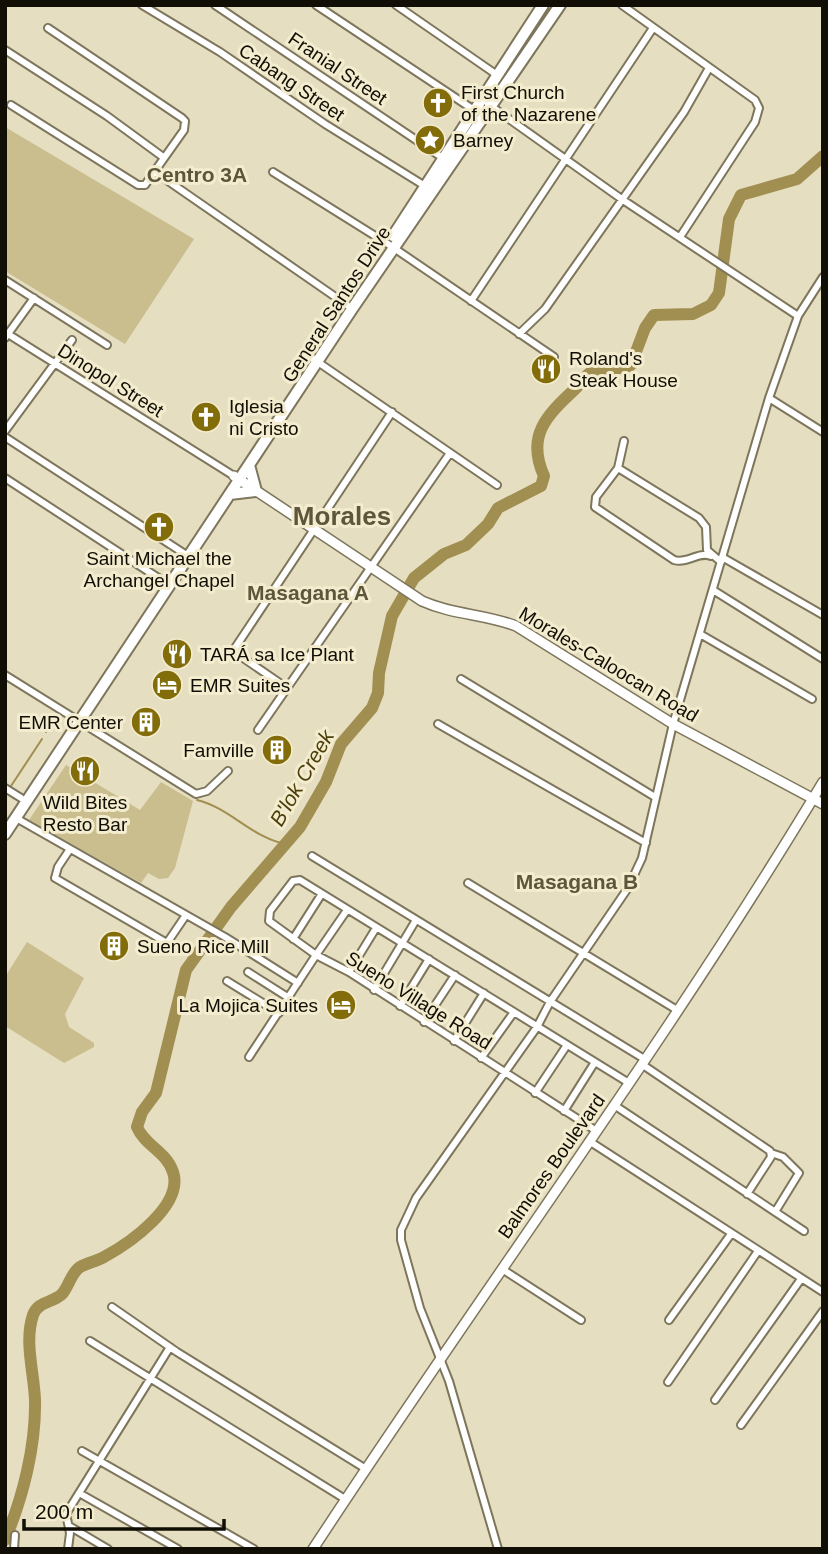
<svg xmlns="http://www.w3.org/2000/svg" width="828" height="1554" font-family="Helvetica,sans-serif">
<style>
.green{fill:#cabd8e}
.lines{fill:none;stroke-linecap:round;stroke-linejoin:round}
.stream{stroke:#a08f50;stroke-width:2}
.river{stroke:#a08f50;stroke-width:12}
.street-casing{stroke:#7d765c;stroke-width:10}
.secondary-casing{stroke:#7d765c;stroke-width:12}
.highway-casing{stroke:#7d765c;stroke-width:14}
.street{stroke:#fff;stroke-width:6}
.secondary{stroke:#fff;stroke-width:9}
.highway{stroke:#fff;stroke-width:10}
.labels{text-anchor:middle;stroke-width:6;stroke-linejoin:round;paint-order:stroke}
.street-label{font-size:19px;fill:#110e05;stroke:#f4ecce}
.poi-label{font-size:19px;fill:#110e05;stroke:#f4ecce;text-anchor:start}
.neighbourhood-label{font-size:21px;font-weight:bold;fill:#5d563c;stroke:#f4ecce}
.water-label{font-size:21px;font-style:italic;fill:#4c3f0b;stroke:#f4ecce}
.district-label{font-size:26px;font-weight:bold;fill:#5d563c;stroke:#f4ecce}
</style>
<rect width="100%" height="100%" fill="#e6dec1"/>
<path class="green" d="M5,127L194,239L125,344L5,271Z
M66,765L140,810L161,782L193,801L175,868L168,878L159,879L148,873L141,883L29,820Z
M27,942L84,978L65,1014L69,1027L94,1043V1047L64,1063L5,1026V977Z"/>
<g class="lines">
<path class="stream" d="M46,732L54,721H61
M11,786L42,739
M5,795L6,793
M197,800C230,808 251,837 285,844"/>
<path class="river" d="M5,1540C23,1497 36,1446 35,1400C34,1372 24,1342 33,1315C38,1301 53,1303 62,1294C69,1286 71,1273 80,1267C87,1263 97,1261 104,1257C130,1243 184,1205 173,1172C166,1151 145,1146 137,1127L142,1112L156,1093L186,970L231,907L300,827L326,782L341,744L372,708L378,693L379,673L392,616L414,578L444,554L466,545L488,524L498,508L541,486L544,476C526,436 546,416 575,389C580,385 585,376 590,373C602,365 618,372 631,365L645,328L654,315L693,314L711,305L719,293L729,219L741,195L797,179L823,156"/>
<g class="street-casing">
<path id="street" d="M142,5L220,52L325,124L425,186
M215,5L443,158
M316,5L474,110
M396,5L497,75
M622,5L755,100L759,108L755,122L680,237
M5,50L107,116L163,157
M488,104L623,200L798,316
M11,105L138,185H145L184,130L185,121L182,118L48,28
M155,172L347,305
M273,172L388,244L554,357
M5,280L107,345
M471,301L653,28
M8,334L234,476
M519,334L545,309L684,112L709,68
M5,338L34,298
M312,358L497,485
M769,398L823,432
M5,431L72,340
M5,437L188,556
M624,441L618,468L596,497L595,507L674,560C688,564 698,551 711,556
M618,468L699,518L706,527L707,550L721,562
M5,478L163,581
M722,557L823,615
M713,590L823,659
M700,634L812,699
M5,675L196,794L207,791L228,771
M461,679L655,797
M287,688L233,651L392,412
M438,724L646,843
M258,730L450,453
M5,788L21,798
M16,818L225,937L298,983
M70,849L58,867L55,878L167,943L186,915
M312,856L646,1060
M468,883L677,1010
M347,910L316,955L269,921L270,911L293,881L300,880L629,1083
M293,939L321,895
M248,972L289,998
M349,972L376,928
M227,981L279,1013
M374,990L416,920
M400,1006L429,959
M424,1022L455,975
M454,1041L484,993
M249,1057L316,955L349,972L595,1130
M481,1058L514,1012
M643,1065L770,1151L771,1157L747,1194
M535,1093L567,1045
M614,1105L804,1231
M564,1111L595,1062
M589,1141L823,1292
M771,1153L783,1157L799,1173L775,1212
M502,1269L581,1320
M112,1307L177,1352L366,1469
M669,1320L731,1234
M90,1341L345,1499
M668,1382L758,1251
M715,1400L801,1279
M741,1425L823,1311
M82,1451L254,1549
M79,1493L178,1549
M69,1526L108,1549
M14,1549L15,1535
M68,1549L70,1533L66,1514L170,1347
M498,1549L449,1381L420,1308L401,1240V1230L416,1198L537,1027L550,1002L628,888L642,858L673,724L769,398L798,316L823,277"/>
</g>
<g class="secondary-casing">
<path id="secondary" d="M234,476L422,601C453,615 485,614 516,626L673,724L823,804
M313,1549C481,1292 665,1045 823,782"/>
</g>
<g class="highway-casing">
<path id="highway" d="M393,236L543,5
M230,494L256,491L249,465
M5,834L352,309L560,5"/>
</g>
<use href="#street" class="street"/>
<use href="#secondary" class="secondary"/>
<use href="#highway" class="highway"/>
</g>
<defs>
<g id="church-disc" transform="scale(1.575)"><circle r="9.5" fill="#836d0a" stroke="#f4ecce"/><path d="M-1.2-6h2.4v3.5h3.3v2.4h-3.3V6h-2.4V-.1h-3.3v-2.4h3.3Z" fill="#fff"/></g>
<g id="sight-disc" transform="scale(1.575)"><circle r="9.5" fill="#836d0a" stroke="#f4ecce"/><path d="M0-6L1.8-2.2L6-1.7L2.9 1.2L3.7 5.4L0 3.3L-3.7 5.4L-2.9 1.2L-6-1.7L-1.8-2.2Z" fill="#fff"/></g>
<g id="restaurant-disc" transform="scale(1.575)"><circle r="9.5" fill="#836d0a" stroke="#f4ecce"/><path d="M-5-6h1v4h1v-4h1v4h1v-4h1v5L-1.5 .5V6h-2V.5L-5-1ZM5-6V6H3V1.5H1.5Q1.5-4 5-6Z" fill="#fff"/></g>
<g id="hotel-disc" transform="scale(1.575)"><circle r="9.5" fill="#836d0a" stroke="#f4ecce"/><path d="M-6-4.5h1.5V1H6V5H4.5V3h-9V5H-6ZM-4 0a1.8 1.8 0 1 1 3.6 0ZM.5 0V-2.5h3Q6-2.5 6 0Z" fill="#fff"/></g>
<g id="building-disc" transform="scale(1.575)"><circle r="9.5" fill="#836d0a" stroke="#f4ecce"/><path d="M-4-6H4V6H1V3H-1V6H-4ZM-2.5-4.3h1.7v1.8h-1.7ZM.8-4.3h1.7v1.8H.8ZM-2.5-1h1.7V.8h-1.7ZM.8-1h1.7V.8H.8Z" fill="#fff"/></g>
</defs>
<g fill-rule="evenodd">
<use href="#church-disc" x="438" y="103"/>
<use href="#sight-disc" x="430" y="140"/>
<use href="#restaurant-disc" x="546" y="369"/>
<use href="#church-disc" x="206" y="417"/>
<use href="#church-disc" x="159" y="527"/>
<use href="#restaurant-disc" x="177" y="654"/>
<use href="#hotel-disc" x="167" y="685"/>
<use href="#building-disc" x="146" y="722"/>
<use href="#building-disc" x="277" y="750"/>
<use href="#restaurant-disc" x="85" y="771"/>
<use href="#building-disc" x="114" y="946"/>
<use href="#hotel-disc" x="341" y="1005"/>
</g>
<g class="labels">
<g class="street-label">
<text transform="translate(338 68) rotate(34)" y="7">Franial Street</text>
<text transform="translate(292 82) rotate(34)" y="7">Cabang Street</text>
<text transform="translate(336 304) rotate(-57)" y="7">General Santos Drive</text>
<text transform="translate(111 380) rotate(32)" y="7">Dinopol Street</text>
<text transform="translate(609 664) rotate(31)" y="7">Morales-Caloocan Road</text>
<text transform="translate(419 1000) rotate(32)" y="7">Sueno Village Road</text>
<text transform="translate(551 1166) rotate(-55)" y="7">Balmores Boulevard</text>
</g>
<g class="poi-label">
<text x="461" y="99">First Church<tspan x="461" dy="22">of the Nazarene</tspan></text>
<text x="453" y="147">Barney</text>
<text x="569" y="365">Roland's<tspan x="569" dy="22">Steak House</tspan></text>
<text x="229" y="413">Iglesia<tspan x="229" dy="22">ni Cristo</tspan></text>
<text x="159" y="565" text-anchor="middle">Saint Michael the<tspan x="159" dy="22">Archangel Chapel</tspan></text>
<text x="200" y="661">TARÁ sa Ice Plant</text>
<text x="190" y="692">EMR Suites</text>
<text x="123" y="729" text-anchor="end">EMR Center</text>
<text x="254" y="757" text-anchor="end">Famville</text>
<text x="85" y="809" text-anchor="middle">Wild Bites<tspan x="85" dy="22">Resto Bar</tspan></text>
<text x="137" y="953">Sueno Rice Mill</text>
<text x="318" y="1012" text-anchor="end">La Mojica Suites</text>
</g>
<g class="neighbourhood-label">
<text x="197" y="182">Centro 3A</text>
<text x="308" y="600">Masagana A</text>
<text x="577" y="889">Masagana B</text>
</g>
<g class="water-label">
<text transform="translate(302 778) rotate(-60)" y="7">B'lok Creek</text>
</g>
<g class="district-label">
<text x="342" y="525">Morales</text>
</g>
</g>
<rect width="828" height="1554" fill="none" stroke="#110e05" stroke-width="14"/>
<path d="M24 1519v10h200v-10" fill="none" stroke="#110e05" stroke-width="3.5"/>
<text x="35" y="1519" font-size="21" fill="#110e05" stroke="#f4ecce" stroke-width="5" paint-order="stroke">200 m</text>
</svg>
